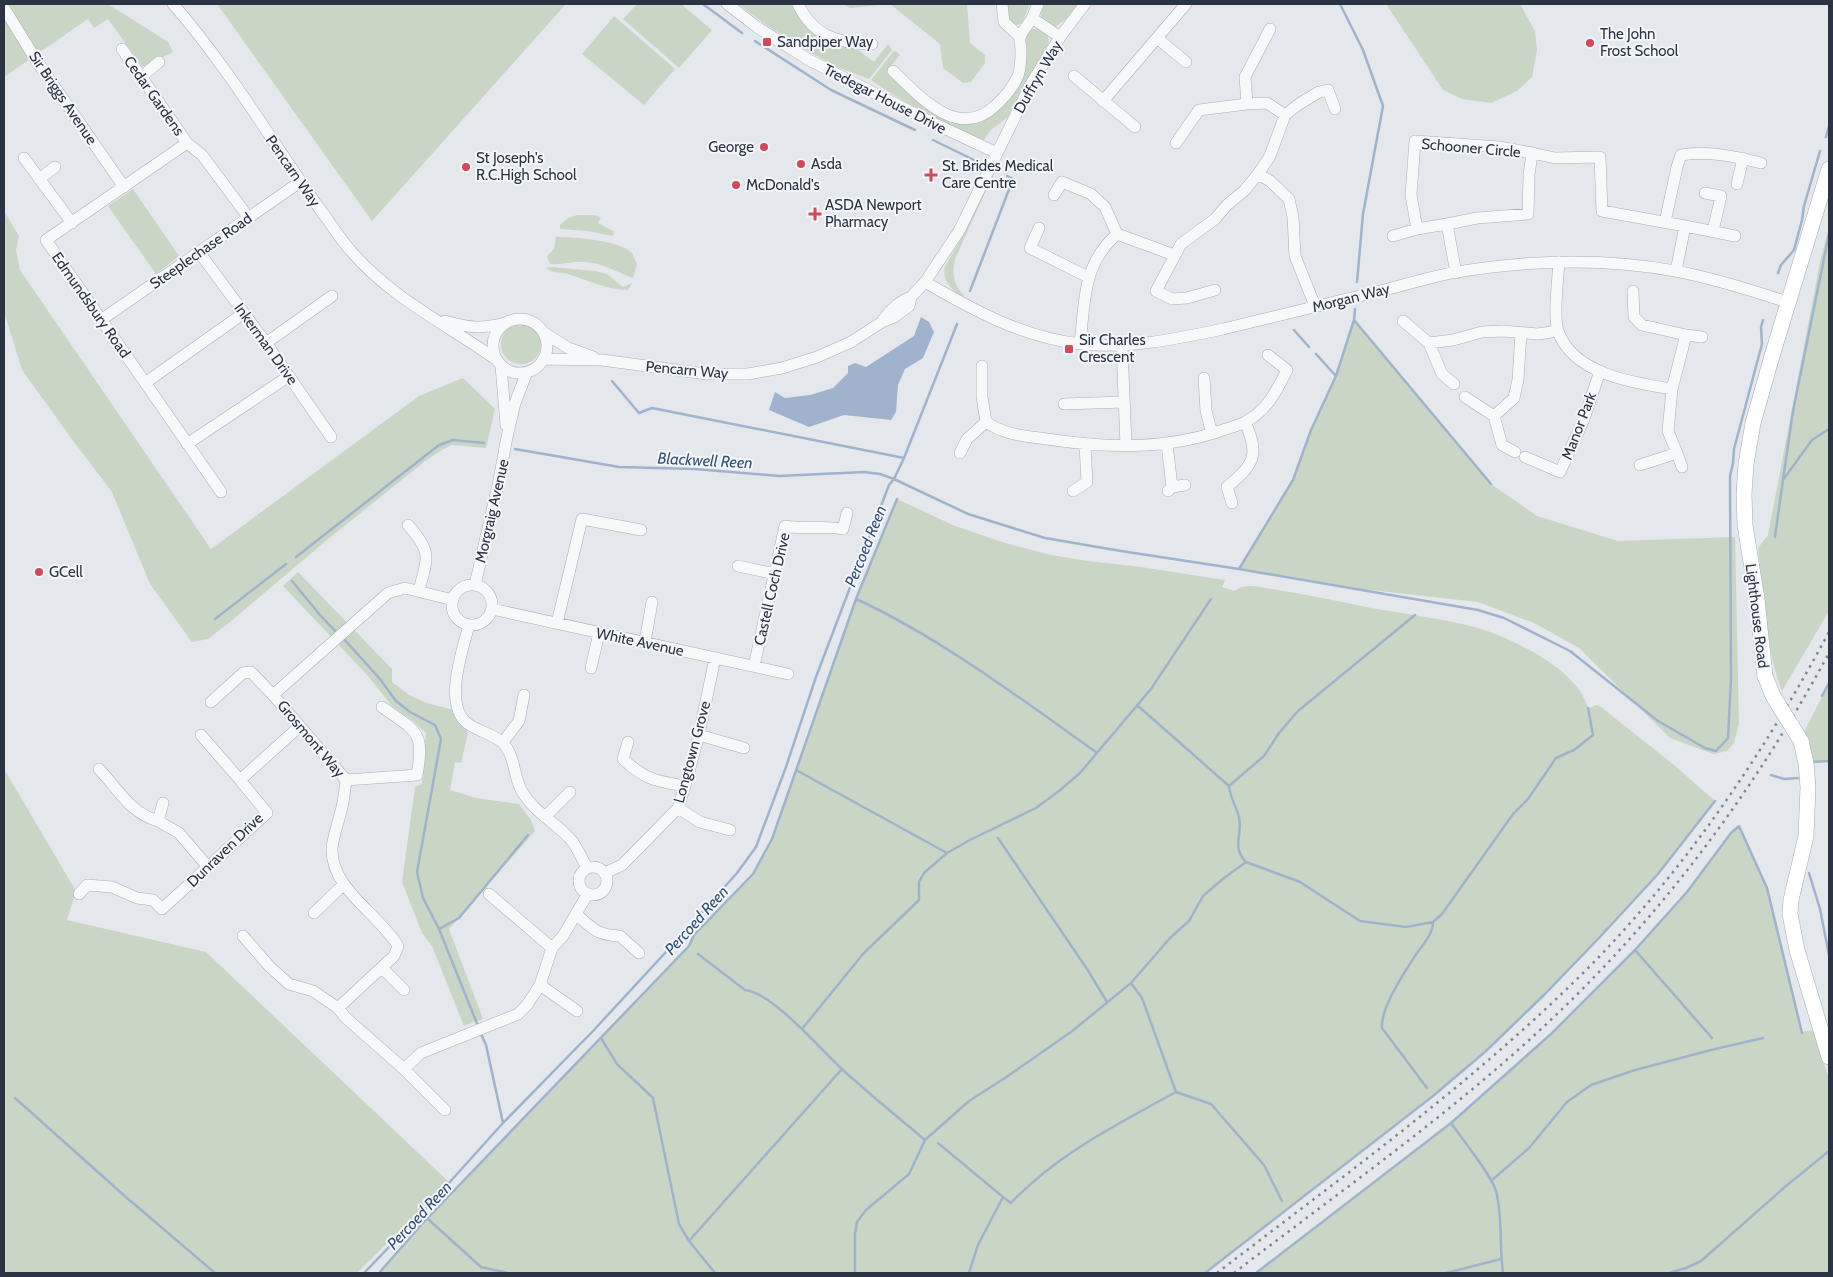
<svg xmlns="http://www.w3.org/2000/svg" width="1833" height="1277" font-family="Cabin,sans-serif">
	<rect width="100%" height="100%" fill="#e4e7ec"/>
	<path fill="#c9d6c5" d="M8 4H108L168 42 173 52 146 66H142L108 19 94 28 88 19 4 77V6Z
		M217 4H566L372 221Z
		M637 4H681L712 30 679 68 623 19Z
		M738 4H792L831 43 858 50 874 62 888 44 892 50 869 79 837 67 808 51 768 26Z
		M843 4H967L970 43 985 55V63L971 82 963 83 943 68 940 44 890 4 850 8Z
		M1005 4H1030L1022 23 1015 26 1010 25Z
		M1044 4H1078L1066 19 1055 27 1049 26 1042 21 1040 12Z
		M1386 4H1520L1535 31 1537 50 1532 77 1517 91 1491 103 1462 99 1443 90Z
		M614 16 675 69 644 105 582 54Z
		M1032 29H1037L1047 34 1049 42 1046 49 1023 86 1008 117 991 130 983 141C944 123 906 105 871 80L893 52 896 51 900 55 886 72 937 114 956 122 1006 100 1027 32Z
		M1014 129 955 259C952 274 953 285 964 295L962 297C951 289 942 281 945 267L963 235Z
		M133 189 179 256 156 274 108 206Z
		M4 211 19 236 16 250 20 270 211 549 419 396 463 378 495 409 486 448 452 445 442 450 424 462 327 540 230 622 208 639 192 642 150 584 112 492 71 438 22 370 5 315Z
		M577 215H595L601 218 598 223 613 231 614 234 612 236 588 231 560 229V225L568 218Z
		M1829 227V611L1782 691C1765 647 1764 594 1758 548L1768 535 1820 262Z
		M556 237C574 237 619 240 632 253 634 256 635 261 637 264L633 278C616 272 603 263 585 262 573 261 562 265 550 264L547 256 554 249Z
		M551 267 595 271 607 274 623 287 632 283 628 290C607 290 587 280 568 274 561 272 550 273 546 268Z
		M1354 320 1491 484 1537 516 1618 541 1735 537 1739 724 1734 743 1727 751 1713 754 1670 738 1579 648 1534 623 1478 602 1352 588 1239 569 1293 480 1311 430 1336 376Z
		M501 344a20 20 0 1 1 40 0a20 20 0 1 1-40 0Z
		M897 499 955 526 1005 543 1051 555 1088 561 1141 567 1225 580 1222 587 1234 591C1245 584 1253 586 1265 588 1299 593 1333 600 1366 607 1403 614 1442 618 1478 628 1514 639 1578 670 1588 708L1597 705 1601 707 1674 765 1715 801 1658 874 1599 938 1545 994 1486 1051 1433 1096 1205 1273H379L421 1225 689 946 694 935 753 874 772 839 856 599Z
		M298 572 392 669V682L409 695 424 702 453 710 468 733 461 763 455 762 450 790 476 798 519 804 531 820 535 831 449 929 483 1019 464 1026 432 946 422 933 402 882 415 787 422 784 426 733 412 720 392 706 368 676 283 586Z
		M1829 683V761L1812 762 1804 732Z
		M4 769 76 891 67 920 206 952 449 1182 357 1273H4Z
		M1739 826 1767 888 1802 1032 1813 1030 1829 1079V1273H1256L1451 1123 1551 1034 1635 950 1687 892 1731 833Z"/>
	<path fill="#9fb4cc" d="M921 317 929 322 934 332 923 358 905 369 898 385 896 412 891 420 844 415 809 427 769 410 775 392 785 398 810 395 833 388 848 373V366L855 363 866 367 914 336Z"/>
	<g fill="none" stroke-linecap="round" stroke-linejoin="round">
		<path stroke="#9fb4cc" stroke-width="2.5" d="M703 4 742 33
			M1340 4 1363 50 1383 106 1363 214 1357 282
			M755 41 831 90 915 130
			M1826 137 1829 126
			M933 140 974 160
			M1778 273 1781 265 1794 250 1802 220 1804 206 1820 151
			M970 291 1013 179 1007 176
			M1354 320 1491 484
			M1294 330 1309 347
			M1316 354 1336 376
			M612 381 639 413 652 408 904 458
			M515 449 619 467 695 469 779 476 864 472 880 474 894 479 968 514 1045 538 1121 551 1239 569 1478 610 1504 618 1570 651 1658 721 1705 748 1716 751 1728 738 1731 679 1730 476 1733 463 1734 449 1762 344 1761 327 1763 320
			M1783 480 1793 411 1829 234
			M1775 537 1783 480 1812 440 1829 429
			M296 557 439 445 453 440 484 443
			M1239 569 1293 480 1311 430 1336 376 1354 320 1355 309
			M292 581 320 615 337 633
			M856 599C939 637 1021 699 1096 752
			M215 619 286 564
			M343 638 380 679 396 701 410 712 435 725 441 739 417 872 423 898 439 929 478 1026
			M1822 696 1829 683
			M1137 705 1229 786
			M1812 762 1829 761
			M796 770 947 853
			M1771 775 1784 779 1798 778
			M998 838 1087 969 1107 1002
			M1246 862C1231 846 1243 835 1239 817 1236 806 1230 797 1229 786L1264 756 1279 733 1298 711 1415 615
			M1809 873 1820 909 1829 955
			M439 929 459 918 528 835
			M1635 950 1712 1038
			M698 954 745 990C772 992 822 1051 843 1070 869 1094 898 1117 925 1140
			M1131 983 1142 998 1176 1092
			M802 1029 863 954 919 900V882L924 873 947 853 970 840 1036 808 1059 791 1080 773 1151 689 1211 599
			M481 1034 486 1045 503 1123
			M601 1038 617 1064 653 1098 679 1224 689 1241 715 1273
			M1427 1088 1382 1028C1380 1009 1404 973 1415 956 1422 945 1433 935 1433 922
			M15 1098 127 1198 215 1273
			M1451 1123C1462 1139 1491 1174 1496 1191 1503 1218 1499 1246 1503 1273
			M938 1143 1003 1197 978 1245 969 1273
			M1491 1181 1529 1148 1567 1102 1591 1085 1635 1070 1715 1049 1763 1038
			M1003 1197 1011 1203C1057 1154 1118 1124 1176 1092L1211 1104 1264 1165 1282 1201
			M428 1219 481 1267 508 1273
			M689 1241 842 1069
			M364 1273 421 1214 503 1123 593 1031 678 939 737 873 756 847 786 767 816 677 889 485 894 479 904 458 957 324
			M379 1273 421 1225 689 946 694 935 753 874 772 839 856 599 897 499
			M855 1273V1234L857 1222 866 1210 909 1174 925 1140 969 1101 1005 1078 1071 1032 1131 983 1170 938 1189 921 1203 896 1224 878 1246 862 1300 882 1360 921 1406 927 1433 922 1442 914 1513 814 1528 799 1556 758 1574 750 1593 735 1588 708
			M1205 1273 1433 1096 1486 1051 1545 994 1599 938 1658 874 1715 801
			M1256 1273 1451 1123 1551 1034 1635 950 1687 892 1731 833 1739 826 1767 888 1802 1033
			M1446 1273 1501 1259
			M1669 1273 1686 1268 1701 1261 1786 1186 1829 1151"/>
		<g stroke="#a9aeb7" stroke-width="12">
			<path id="minor" d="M173 4C228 67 271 140 319 208 330 222 339 238 351 251 391 298 448 325 497 360
				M727 4 757 27 809 60 933 123 997 153
				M798 4C814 37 838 43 872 44
				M1002 4 1004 22 1020 37
				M4 8 36 60 124 187
				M1032 18 1038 4
				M1157 38 1186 62
				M122 49 187 143
				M893 71C919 96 958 141 995 106 1004 98 1013 87 1018 76 1021 67 1021 58 1021 49 1021 46 1019 41 1020 38 1021 32 1029 24 1032 18L1060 37
				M1074 76 1135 127
				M141 77 159 62
				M1103 101 1186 4
				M1247 104 1245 77 1270 29
				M1176 143 1199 110 1247 104 1267 103 1285 115
				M1532 153 1555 158 1600 157 1602 211 1685 226 1676 271
				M24 158 72 223
				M1258 174 1270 181 1289 199 1293 217 1295 256 1315 306
				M39 179 55 167
				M1737 184 1743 158
				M1705 193 1721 196 1713 231
				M1054 195 1062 182 1091 194 1105 207 1117 234
				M1665 222 1677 167 1681 155C1709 151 1734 156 1761 163
				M1447 224 1477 218 1528 214 1529 175 1532 153 1499 147 1415 141 1411 195 1417 229 1447 224 1456 273
				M1685 226 1735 236
				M1039 228 1030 248 1088 277
				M1393 236 1417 229
				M199 252 266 343 331 437
				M1559 262C1558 279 1553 316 1558 331 1573 374 1633 383 1672 389L1686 335 1642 325 1634 317 1633 291
				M925 282C973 310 1024 338 1081 344 1129 349 1176 339 1223 329 1278 316 1333 302 1388 289 1411 283 1434 276 1457 272 1529 260 1604 258 1675 271 1713 278 1751 290 1787 302
				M1215 290 1187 298 1172 299 1156 291 1181 244 1215 219 1227 205 1244 191 1258 174 1270 156 1285 115 1299 104 1319 92 1328 90 1335 109
				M493 346a27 27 0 1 1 54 0a27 27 0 1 1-54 0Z
				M101 320 300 182
				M883 320C891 309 899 301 911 297
				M445 321C469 328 482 329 505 323
				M1403 321 1429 343 1453 340 1482 332 1503 331 1538 334 1558 331
				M543 332 568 348 593 357
				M1686 335 1702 337
				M266 343 332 296
				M1429 343 1442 374 1454 384
				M1080 344C1085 301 1082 265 1117 234L1174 255
				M1122 346 1126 446
				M543 359 602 360 706 374H748L782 368 817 357 851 342 882 322 894 317 909 306 911 297 925 282 959 231 1031 84 1060 37 1085 4
				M501 366 506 425
				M982 366V397L986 422
				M1204 378 1206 411 1212 434
				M145 383 244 313
				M1465 397 1494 416 1514 398 1518 380 1521 333
				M1064 404 1124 402
				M1494 416 1502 445 1515 452
				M986 422C1004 435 1026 436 1047 439 1106 448 1164 450 1220 431 1228 428 1238 426 1245 422 1267 411 1277 390 1287 370L1268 355
				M187 444 289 376
				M1167 444 1172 487
				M960 453 967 439 986 422
				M1677 453 1682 467
				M1525 457 1560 472 1584 419 1600 371
				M1640 465 1677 453 1668 431 1672 389
				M1073 491 1087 482 1085 445
				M1168 491 1172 487 1185 485
				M221 492 46 240 187 143 202 155 249 218
				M1232 503 1227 487C1254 464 1260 456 1245 422
				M408 525C432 552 428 557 419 590
				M738 566 775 574
				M475 585 498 485 507 437 515 403 527 372
				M452 605a20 20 0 1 1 40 0a20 20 0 1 1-40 0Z
				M492 609 788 674
				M557 623 582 519 641 530
				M469 625C463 649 443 704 467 723 477 731 496 735 504 744 516 758 513 778 523 793 535 813 558 824 572 841 578 849 582 859 587 868
				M645 642 652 602
				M754 666 785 526C805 530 823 525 843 529L847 513
				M591 668 599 633
				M273 695 388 593 405 588 453 600
				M211 702 243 673 251 672 273 695 346 780C345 789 344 799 342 807 339 821 333 835 332 849 331 889 379 914 398 946L394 956 338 1008
				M201 735 240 780
				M699 735 744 748
				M503 742 519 721 524 695
				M628 742 623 759C645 780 657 781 685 786
				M99 769C119 790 130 813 158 821
				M346 780 417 775C425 731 416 731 382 707
				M163 803 158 821 179 833 208 867
				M678 808 700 822 730 830
				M545 817 570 792
				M579 881a14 14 0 1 1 28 0a14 14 0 1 1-28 0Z
				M605 873 622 865 678 808 685 786 699 735 715 658
				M79 894 87 885 112 887 137 898 153 900 162 909 267 813 240 780 300 726
				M489 894 552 948
				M314 913 344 884
				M576 914C593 929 597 935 620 936L639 953
				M243 936 270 967 289 984 313 991 338 1008 346 1018 404 1069 445 1110
				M382 968 404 990
				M540 985 577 1011
				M404 1069 421 1053 518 1014 527 1005 540 985 552 948 563 936 587 895"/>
		</g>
		<g stroke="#a3abb8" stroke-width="16">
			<path id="major" d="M1765 676 1757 599 1745 525 1744 494 1746 464 1753 423 1772 356 1829 169
				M1801 741 1806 763 1808 787 1806 836 1791 900 1790 914 1797 950 1829 1057"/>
		</g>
		<use href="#minor" stroke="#f7f8fa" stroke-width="11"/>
		<use href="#major" stroke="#fff" stroke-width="15"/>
		<path stroke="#7d8696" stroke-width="2.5" stroke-dasharray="2.5 5" stroke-linecap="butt" d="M1217 1273C1347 1173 1480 1078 1595 961 1689 864 1765 751 1829 632
			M1234 1273C1343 1189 1458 1109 1557 1014 1667 909 1757 786 1829 653"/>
		<g stroke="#a3abb8" stroke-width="16" stroke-linecap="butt">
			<path id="major-bridge" d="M1765 676 1773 696 1801 741"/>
		</g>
		<use href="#major-bridge" stroke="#fff" stroke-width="15"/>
	</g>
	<g fill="#d1495b" stroke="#f4f6f9" stroke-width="2">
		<rect x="762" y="37" width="10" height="10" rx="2.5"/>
		<circle cx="1590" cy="43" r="5"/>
		<circle cx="764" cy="147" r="5"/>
		<circle cx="801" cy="164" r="5"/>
		<circle cx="466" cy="167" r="5"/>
		<path d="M928.5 167.5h5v5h5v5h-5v5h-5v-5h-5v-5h5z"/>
		<circle cx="736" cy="185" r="5"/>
		<path d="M812.5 206.5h5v5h5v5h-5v5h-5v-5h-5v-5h5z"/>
		<rect x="1064" y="344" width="10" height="10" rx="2.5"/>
		<circle cx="39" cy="572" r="5"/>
	</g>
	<g text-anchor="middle" stroke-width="4" stroke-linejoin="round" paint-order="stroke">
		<g font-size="15" fill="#2b3445" stroke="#f4f6f9" text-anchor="start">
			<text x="1600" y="39">The John<tspan x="1600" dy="17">Frost School</tspan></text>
			<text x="777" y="47">Sandpiper Way</text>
			<text x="754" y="152" text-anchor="end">George</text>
			<text x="476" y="163">St Joseph's<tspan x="476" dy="17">R.C.High School</tspan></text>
			<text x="811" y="169">Asda</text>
			<text x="942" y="171">St. Brides Medical<tspan x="942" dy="17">Care Centre</tspan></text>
			<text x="746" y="190">McDonald's</text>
			<text x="825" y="210">ASDA Newport<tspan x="825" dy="17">Pharmacy</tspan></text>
			<text x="1079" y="345">Sir Charles<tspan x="1079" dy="17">Crescent</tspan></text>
			<text x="49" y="577">GCell</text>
		</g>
		<g font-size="15" fill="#2b3445" stroke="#f4f6f9">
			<text transform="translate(1038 77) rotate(-60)" y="5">Duffryn Way</text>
			<text transform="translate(154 96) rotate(55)" y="5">Cedar Gardens</text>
			<text transform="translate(63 98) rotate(56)" y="5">Sir Briggs Avenue</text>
			<text transform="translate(885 99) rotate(27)" y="5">Tredegar House Drive</text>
			<text transform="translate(1471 148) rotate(5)" y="5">Schooner Circle</text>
			<text transform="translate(293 171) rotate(55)" y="5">Pencarn Way</text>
			<text transform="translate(201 251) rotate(-35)" y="5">Steeplechase Road</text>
			<text transform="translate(1351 298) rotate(-14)" y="5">Morgan Way</text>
			<text transform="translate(91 305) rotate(55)" y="5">Edmundsbury Road</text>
			<text transform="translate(266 344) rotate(54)" y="5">Inkerman Drive</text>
			<text transform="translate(687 370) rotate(5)" y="5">Pencarn Way</text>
			<text transform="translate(1579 426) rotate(-69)" y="5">Manor Park</text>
			<text transform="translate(492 511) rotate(-77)" y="5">Morgraig Avenue</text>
			<text transform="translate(772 589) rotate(-77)" y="5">Castell Coch Drive</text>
			<text transform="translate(1757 616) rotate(83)" y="5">Lighthouse Road</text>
			<text transform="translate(640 642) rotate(12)" y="5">White Avenue</text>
			<text transform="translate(311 739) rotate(50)" y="5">Grosmont Way</text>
			<text transform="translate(692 752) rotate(-75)" y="5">Longtown Grove</text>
			<text transform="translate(225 850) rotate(-44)" y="5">Dunraven Drive</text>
		</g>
		<g font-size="16" font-style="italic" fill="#34527a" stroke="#f4f6f9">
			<text transform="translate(705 460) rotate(3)" y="6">Blackwell Reen</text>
			<text transform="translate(865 546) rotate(-68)" y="6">Percoed Reen</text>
			<text transform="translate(696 920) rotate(-48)" y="6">Percoed Reen</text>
			<text transform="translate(419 1215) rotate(-47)" y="6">Percoed Reen</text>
		</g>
	</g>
	<rect width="1833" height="1277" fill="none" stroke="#2b3445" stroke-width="10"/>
</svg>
